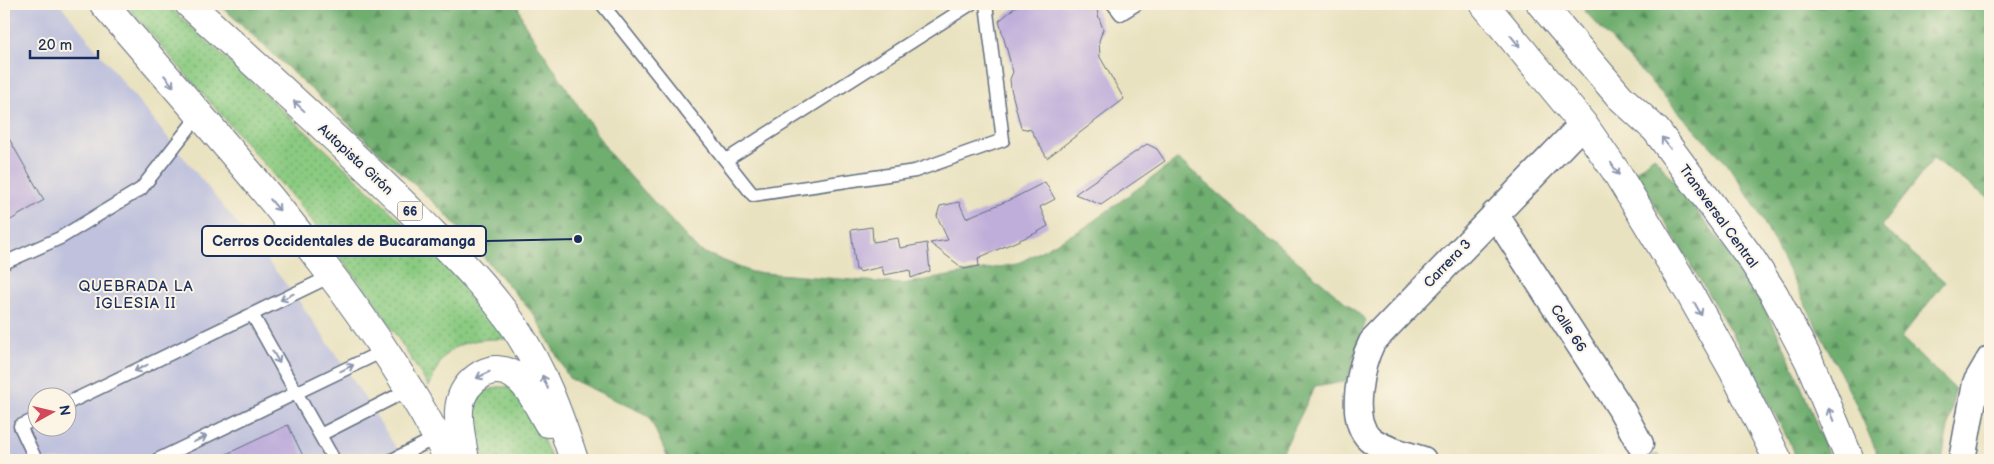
<svg xmlns="http://www.w3.org/2000/svg" width="1994" height="464" font-family="'Balsamiq Sans',sans-serif">
	<defs>
		<pattern id="grass-dots" width="8" height="8" patternUnits="userSpaceOnUse" patternTransform="scale(1.25)"><rect width="8" height="8" fill="#8aca81"/><path d="M2 2h.1M6 6h.1" fill="none" stroke="#70a46d" stroke-width="1.8" stroke-linecap="round"/></pattern>
		<pattern id="forest-firs" width="22" height="20" patternUnits="userSpaceOnUse" patternTransform="scale(1.25)"><rect width="22" height="20" fill="#6fae6f"/><path d="M5 1l3.5 6h-7zM16 11l3.5 6h-7z" fill="#5a8e5e"/></pattern>
	</defs>
	<rect width="100%" height="100%" fill="#fcf5e5"/>
	<filter id="ink" filterUnits="userSpaceOnUse"><feTurbulence type="fractalNoise" baseFrequency=".02" numOctaves="2"/><feDisplacementMap in="SourceGraphic" scale="10" xChannelSelector="R" yChannelSelector="G"/><feConvolveMatrix kernelMatrix="1 2 1 2 8 2 1 2 1" color-interpolation-filters="sRGB"/></filter>
	<filter id="wash" filterUnits="userSpaceOnUse"><feTurbulence type="fractalNoise" baseFrequency=".0096" numOctaves="4" result="noise"/><feDisplacementMap in="SourceGraphic" scale="20" xChannelSelector="R" yChannelSelector="G"/><feGaussianBlur stdDeviation="1.12" result="paint"/><feColorMatrix in="noise" values="0 0 0 0 0 0 0 0 0 0 0 0 0 0 0 0 0 1.4 0 .05"/><feComposite in="paint" operator="in"/></filter>
	<g filter="url(#wash)">
		<rect width="100%" height="100%" fill="#e9e2c0"/>
		<path fill="#c0c2dd" fill-rule="evenodd" d="M4 4H60L294 294 346 369 404 460H4ZM38 396H68V426H38Z"/>
		<path fill="url(#grass-dots)" stroke="#527c70" d="M125 4H166L353 175 420 240 474 294 506 339C483 339 455 339 441 361 436 369 433 378 429 387L377 305 303 209Z
			M498 387H512L536 423 552 460H485C477 443 466 408 483 393 487 390 493 389 498 387Z"/>
		<path fill="url(#forest-firs)" stroke="#456e66" d="M219 4H517L524 23 610 154 698 250 751 272 903 284 1017 264 1084 228 1178 159 1366 320 1347 381 1315 386 1279 460H669L649 416 569 378 535 316 445 213Z
			M1585 4H1990V199L1933 159 1881 226 1945 282 1901 337 1955 389 1942 460H1880L1855 402 1758 211 1728 165 1584 10Z
			M1654 156C1694 209 1739 261 1771 320 1794 365 1812 413 1830 460H1796L1793 449 1736 340 1635 172Z
			M1658 454 1661 460H1629Z"/>
		<g id="blocks">
			<path fill="#bfaeda" d="M1019 4H1096L1098 15 1103 29 1099 41 1100 57 1124 99 1047 158 1031 130 1021 128 1011 89 1010 79 1013 72 999 21Z
				M4 130 44 200 4 224Z
				M1147 144 1157 149 1165 161 1101 205 1075 194Z
				M1045 182 1055 199 1040 207 1048 226 1036 233 978 258 979 266 964 269 930 243 948 240 937 216 940 206 959 202 966 218 1012 199Z
				M872 227 873 242 898 238 900 248 927 243 930 271 911 278 910 270 884 275 882 267 859 272V270H856L851 230Z
				M288 425 305 460H214Z"/>
		</g>
	</g>
	<g filter="url(#ink)">
		<use href="#blocks" fill-opacity="0" stroke="#636e80" stroke-width="1"/>
		<g fill="none" stroke-linecap="round" stroke-linejoin="round">
			<g stroke="#636e80" stroke-width="15">
				<path id="lane" d="M602 4 753 195 915 171 1003 140 986 4
					M1113 4 1121 14 1137 4
					M726 160 971 4
					M4 263 60 238 141 189 199 115
					M252 314 334 460
					M68 403 331 276
					M320 435 410 389
					M36 460 20 426 38 418
					M157 460 385 350
					M392 460 437 437"/>
			</g>
			<g stroke="#636e80" stroke-width="29">
				<path id="street" d="M1495 214 1621 409 1640 444
					M1423 460C1406 454 1382 450 1369 438 1348 418 1361 364 1372 342L1583 124
					M1962 460 1976 383 1990 359"/>
			</g>
			<g stroke="#636e80" stroke-width="30">
				<path id="secondary" d="M1484 4 1583 124 1615 170 1689 292 1734 372 1778 460
					M1541 4 1620 97 1656 130 1750 257 1774 294 1809 361 1850 460"/>
			</g>
			<g stroke="#636e80" stroke-width="30">
				<path id="highway" d="M104 4C227 149 362 289 449 460
					M189 4C265 74 343 143 416 216 451 252 488 287 516 329 543 370 559 414 574 460
					M465 460C460 428 448 394 482 374 493 368 505 369 515 376 530 386 539 408 548 423"/>
			</g>
			<use href="#lane" stroke="#fff" stroke-width="12"/>
			<use href="#street" stroke="#fff" stroke-width="26"/>
			<use href="#secondary" stroke="#fff" stroke-width="28"/>
			<use href="#highway" stroke="#fff" stroke-width="28"/>
		</g>
		<defs><path id="oneway-shaft" d="M-6 0H5M1.5-3L5.5 0L1.5 3" fill="none" stroke-width="1.6" stroke-linecap="round" stroke-linejoin="round" transform="scale(1.25)"/></defs>
		<g stroke="#8d97ae">
			<use href="#oneway-shaft" transform="translate(1515 41) rotate(51)"/>
			<use href="#oneway-shaft" transform="translate(169 81) rotate(50)"/>
			<use href="#oneway-shaft" transform="translate(299 106) rotate(-137)"/>
			<use href="#oneway-shaft" transform="translate(1666 143) rotate(-127)"/>
			<use href="#oneway-shaft" transform="translate(1615 169) rotate(57)"/>
			<use href="#oneway-shaft" transform="translate(275 205) rotate(50)"/>
			<use href="#oneway-shaft" transform="translate(287 297) rotate(154)"/>
			<use href="#oneway-shaft" transform="translate(1698 309) rotate(61)"/>
			<use href="#oneway-shaft" transform="translate(276 357) rotate(60)"/>
			<use href="#oneway-shaft" transform="translate(141 368) rotate(154)"/>
			<use href="#oneway-shaft" transform="translate(347 368) rotate(-26)"/>
			<use href="#oneway-shaft" transform="translate(483 375) rotate(154)"/>
			<use href="#oneway-shaft" transform="translate(545 382) rotate(-113)"/>
			<use href="#oneway-shaft" transform="translate(1831 415) rotate(-112)"/>
			<use href="#oneway-shaft" transform="translate(200 439) rotate(-26)"/>
		</g>
	</g>
	<g text-anchor="middle" stroke-width="4" stroke-linejoin="round" paint-order="stroke">
		<rect fill="#fcf5e5" stroke="#5e6a86" stroke-width="1" x="397.5" y="201.5" width="25" height="19" rx="4"/>
		<g font-size="12" font-weight="bold" fill="#1b2f5e">
			<text x="410" y="215">66</text>
		</g>
		<g font-size="14" fill="#1b2f5e" stroke="#fcf5e5">
			<text transform="translate(356 159) rotate(43)" y="5">Autopista Girón</text>
			<text transform="translate(1719 216) rotate(54)" y="5">Transversal Central</text>
			<text transform="translate(1447 263) rotate(-46)" y="5">Carrera 3</text>
			<text transform="translate(1569 328) rotate(57)" y="5">Calle 66</text>
		</g>
		<g font-size="15" letter-spacing="1" fill="#1b2f5e" stroke="#fcf5e5">
			<text x="136" y="291">QUEBRADA LA<tspan x="136" dy="17">IGLESIA II</tspan></text>
		</g>
	</g>
	<path fill="none" stroke="#1b2f5e" stroke-width="2" d="M578 239L486 241"/>
	<circle fill="#1b2f5e" stroke="#fcf5e5" stroke-width="2" cx="578" cy="239" r="5"/>
	<rect fill="#fcf5e5" stroke="#1b2f5e" stroke-width="2" x="202" y="226" width="284" height="30" rx="5"/>
	<g font-size="15" text-anchor="middle" font-weight="bold" fill="#1b2f5e">
		<text x="344" y="246">Cerros Occidentales de Bucaramanga</text>
	</g>
	<rect width="1994" height="464" fill="none" stroke="#fcf5e5" stroke-width="20"/>
	<g transform="translate(52 412) rotate(82)"><circle r="24" fill="#fcf5e5" stroke="#a2a6af"/>
	<path d="M0-4L9 19L0 12L-9 19Z" fill="#d1495b"/>
	<text y="-8" font-size="14" font-weight="bold" text-anchor="middle" fill="#1b2f5e">N</text>
	</g>
	<path d="M30 50v8h68v-8" fill="none" stroke="#1b2f5e" stroke-width="2.5"/>
	<text x="38" y="50" font-size="15" fill="#1b2f5e" stroke="#fcf5e5" stroke-width="4" paint-order="stroke">20 m</text>
</svg>
